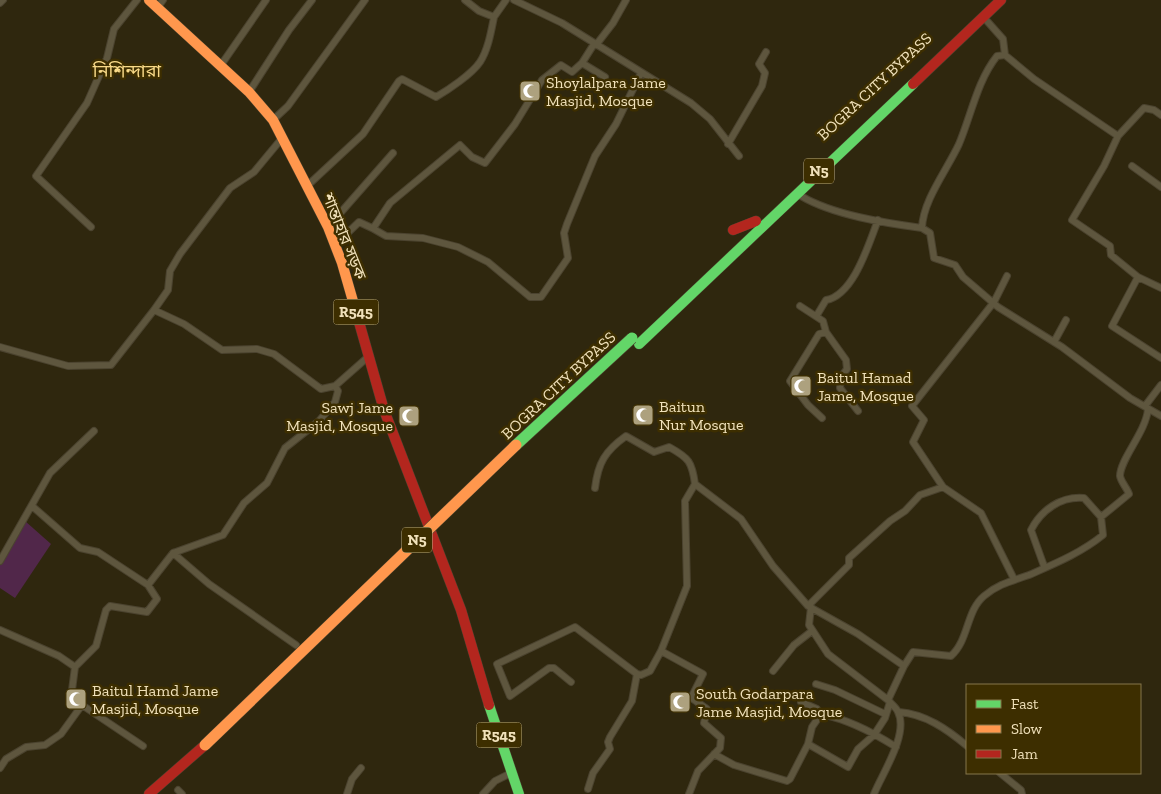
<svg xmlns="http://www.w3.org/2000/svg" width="1161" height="794" font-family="'Zilla Slab','Noto Sans Bengali',serif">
	<rect width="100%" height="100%" fill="#2f270e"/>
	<path fill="#51274a" d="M25 521 51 544 15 598 0 588V563Z"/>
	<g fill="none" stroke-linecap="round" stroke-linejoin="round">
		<g stroke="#4b432f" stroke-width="8">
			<path id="street" d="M465 0 479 11 494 17 506 0
				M514 0 562 23 691 103 710 119 739 156
				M0 3 3 0
				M158 7 163 0
				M987 21 1003 39 1005 55 1034 79 1118 136
				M596 45 613 23 626 0
				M582 63 605 77
				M221 65 266 0
				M249 92 289 30 312 0
				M1161 115 1154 110 1144 108 1118 136 1104 166 1072 220 1110 246 1111 255 1138 277 1161 288
				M273 120 288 106 365 0
				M728 144 762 86 765 73 759 64 766 52
				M1132 166 1161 187
				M307 186 363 134 399 81 402 79 436 97C448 90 472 74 480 62 488 50 491 32 494 17
				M801 196C833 215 885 223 922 228L930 233 934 258 955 265 963 277 998 307 1062 347 1130 398 1161 416
				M91 227 36 176 87 103 107 58 114 29 137 0
				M328 227 393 153
				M372 228 386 236 423 238 458 247 488 262 530 297H541L568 258 564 233 567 224 595 156 616 124 641 73
				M922 228C923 200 947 170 959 144 971 116 977 81 997 56L1005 55
				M335 245 359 222 372 228 374 227 390 203 460 145 472 157 485 163 515 124 542 80 561 65 572 72 582 63 594 44
				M1007 276 994 302 912 406 924 420 913 442 943 487 981 513 1014 579
				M1138 277 1112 326 1161 358
				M800 306 823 321 826 332 846 360 847 369 841 377 840 388 858 411
				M154 310 168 290 170 271 180 254 230 188 254 172 283 137
				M817 315 826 300C854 295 869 243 878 220
				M1054 342 1066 320
				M0 347 68 366 111 365 154 310 184 324 222 350 257 349 274 354 321 389 335 386 369 356
				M1145 406 1161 385
				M822 418 808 405 790 381 819 334 826 332
				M595 488C598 463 605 451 626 436L654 452 669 447C689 458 692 462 695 484L741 519 773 566 808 606 858 634 904 666 913 652 951 656C969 640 966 611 984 596 998 584 1012 581 1029 575 1054 564 1081 553 1103 535L1101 517 1084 498C1061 496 1041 510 1031 530L1044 566
				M32 506 80 548 98 552 148 585
				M1101 517 1129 494C1127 488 1121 482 1120 476 1120 459 1146 432 1148 409
				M173 553 209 584 296 645
				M0 561 50 473 94 431
				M808 606 849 565V558L890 521 905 511 920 495 943 487
				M811 607 809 625 828 654 888 700
				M0 630 59 656 75 667
				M661 651 703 674 693 694V699L707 709 704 723 721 738 720 748 698 771 689 794
				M773 671 794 645 812 631
				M571 682 554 668H549L510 696 497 664 575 627 637 674 641 675 650 671 661 651 687 586 685 501 695 484
				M816 684 835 690 885 714
				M801 702 817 709 820 714
				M890 702 885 718 874 735 858 749 848 767 808 744 812 727 821 714C846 719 874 733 896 747
				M899 712C925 714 947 729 967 746
				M143 746 82 705 72 690 75 667 96 646 106 610 110 606 147 612 157 599 148 585 173 553 223 535 244 503 267 483 285 448 319 421 335 402 338 391 335 386
				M714 754 734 765 787 781 790 779 808 744
				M0 768 6 759 26 747 45 745 61 734 82 705
				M1000 773 1021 790 1022 794
				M588 789 593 773 610 749 608 742 610 737 632 701 637 674
				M178 790 182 794
				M347 794 352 779 361 768
				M483 794 495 781 511 773
				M874 794C882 774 909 734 898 712 896 707 891 704 888 700L904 666"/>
		</g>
		<g stroke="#4b432f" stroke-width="11">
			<path id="fast" d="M639 344 913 84
				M489 705 519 794"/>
		</g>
		<g stroke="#4b432f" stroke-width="11">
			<path id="slow" d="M149 0 249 92 273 120 328 227 342 263 359 322"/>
		</g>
		<g stroke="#4b432f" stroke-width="11">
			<path id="jam" d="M913 84 1001 0
				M733 230 756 221
				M359 322 384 410 461 610 489 705
				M149 794 205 745"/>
		</g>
		<use href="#street" stroke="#5e563e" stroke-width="6"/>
		<use href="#fast" stroke="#63d668" stroke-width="10"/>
		<use href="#slow" stroke="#ff974d" stroke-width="10"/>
		<use href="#jam" stroke="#b3261e" stroke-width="10"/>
		<g stroke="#4b432f" stroke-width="12" stroke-linecap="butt">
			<path id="fast-bridge" d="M516 445 632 338"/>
		</g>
		<g stroke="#4b432f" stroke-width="12" stroke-linecap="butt">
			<path id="slow-bridge" d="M205 745 516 445"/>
		</g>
		<use href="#fast-bridge" stroke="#63d668" stroke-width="11"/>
		<use href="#slow-bridge" stroke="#ff974d" stroke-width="11"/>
	</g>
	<defs>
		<g id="mosque-square" transform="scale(1.125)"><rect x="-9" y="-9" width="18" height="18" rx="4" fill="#ada17e" stroke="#3d2e00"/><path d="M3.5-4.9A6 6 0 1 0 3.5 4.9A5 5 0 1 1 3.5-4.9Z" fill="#fff"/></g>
	</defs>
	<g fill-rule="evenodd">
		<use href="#mosque-square" x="530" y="91"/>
		<use href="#mosque-square" x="801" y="386"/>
		<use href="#mosque-square" x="643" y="415"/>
		<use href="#mosque-square" x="409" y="416"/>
		<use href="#mosque-square" x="76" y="699"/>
		<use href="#mosque-square" x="680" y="702"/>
	</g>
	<g text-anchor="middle" stroke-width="5" stroke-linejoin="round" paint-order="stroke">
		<g fill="#3d2e00" stroke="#bbac83" stroke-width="1">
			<rect x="804" y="158.5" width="30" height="25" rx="4"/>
			<rect x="333.5" y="299.5" width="45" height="25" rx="4"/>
			<rect x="402" y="527.5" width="30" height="25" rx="4"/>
			<rect x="476.5" y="722.5" width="45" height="25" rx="4"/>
		</g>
		<g font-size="15" font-weight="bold" fill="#f1e2bb">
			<text x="819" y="176">N5</text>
			<text x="356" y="317">R545</text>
			<text x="417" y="545">N5</text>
			<text x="499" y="740">R545</text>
		</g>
		<g font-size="16" fill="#f1e2bb" stroke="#3d2e00" text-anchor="start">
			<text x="546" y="88">Shoylalpara Jame<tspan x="546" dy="18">Masjid, Mosque</tspan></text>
			<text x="817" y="383">Baitul Hamad<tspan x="817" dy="18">Jame, Mosque</tspan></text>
			<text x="659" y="412">Baitun<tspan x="659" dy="18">Nur Mosque</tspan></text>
			<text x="393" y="413" text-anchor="end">Sawj Jame<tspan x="393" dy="18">Masjid, Mosque</tspan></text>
			<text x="92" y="696">Baitul Hamd Jame<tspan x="92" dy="18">Masjid, Mosque</tspan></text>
			<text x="696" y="699">South Godarpara<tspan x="696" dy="18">Jame Masjid, Mosque</tspan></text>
		</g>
		<g font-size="16" fill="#f1e2bb" stroke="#3d2e00">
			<text transform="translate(874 86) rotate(-43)" y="6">BOGRA CITY BYPASS</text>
			<text transform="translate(345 236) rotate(68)" y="6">শান্তাহার সড়ক</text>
			<text transform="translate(558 385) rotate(-43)" y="6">BOGRA CITY BYPASS</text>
		</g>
		<g font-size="18" fill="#f9da88" stroke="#3d2e00">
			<text x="127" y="77">নিশিন্দারা</text>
		</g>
	</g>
	<rect x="966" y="684" width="175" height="90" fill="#3d2e00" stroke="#85764b"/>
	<rect x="976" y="700" width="25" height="8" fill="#63d668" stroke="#85764b"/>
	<text x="1011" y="709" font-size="15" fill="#f1e2bb">Fast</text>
	<rect x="976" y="725" width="25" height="8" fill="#ff974d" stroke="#85764b"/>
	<text x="1011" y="734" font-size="15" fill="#f1e2bb">Slow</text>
	<rect x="976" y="750" width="25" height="8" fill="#b3261e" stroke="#85764b"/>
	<text x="1011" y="759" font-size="15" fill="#f1e2bb">Jam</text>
</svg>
